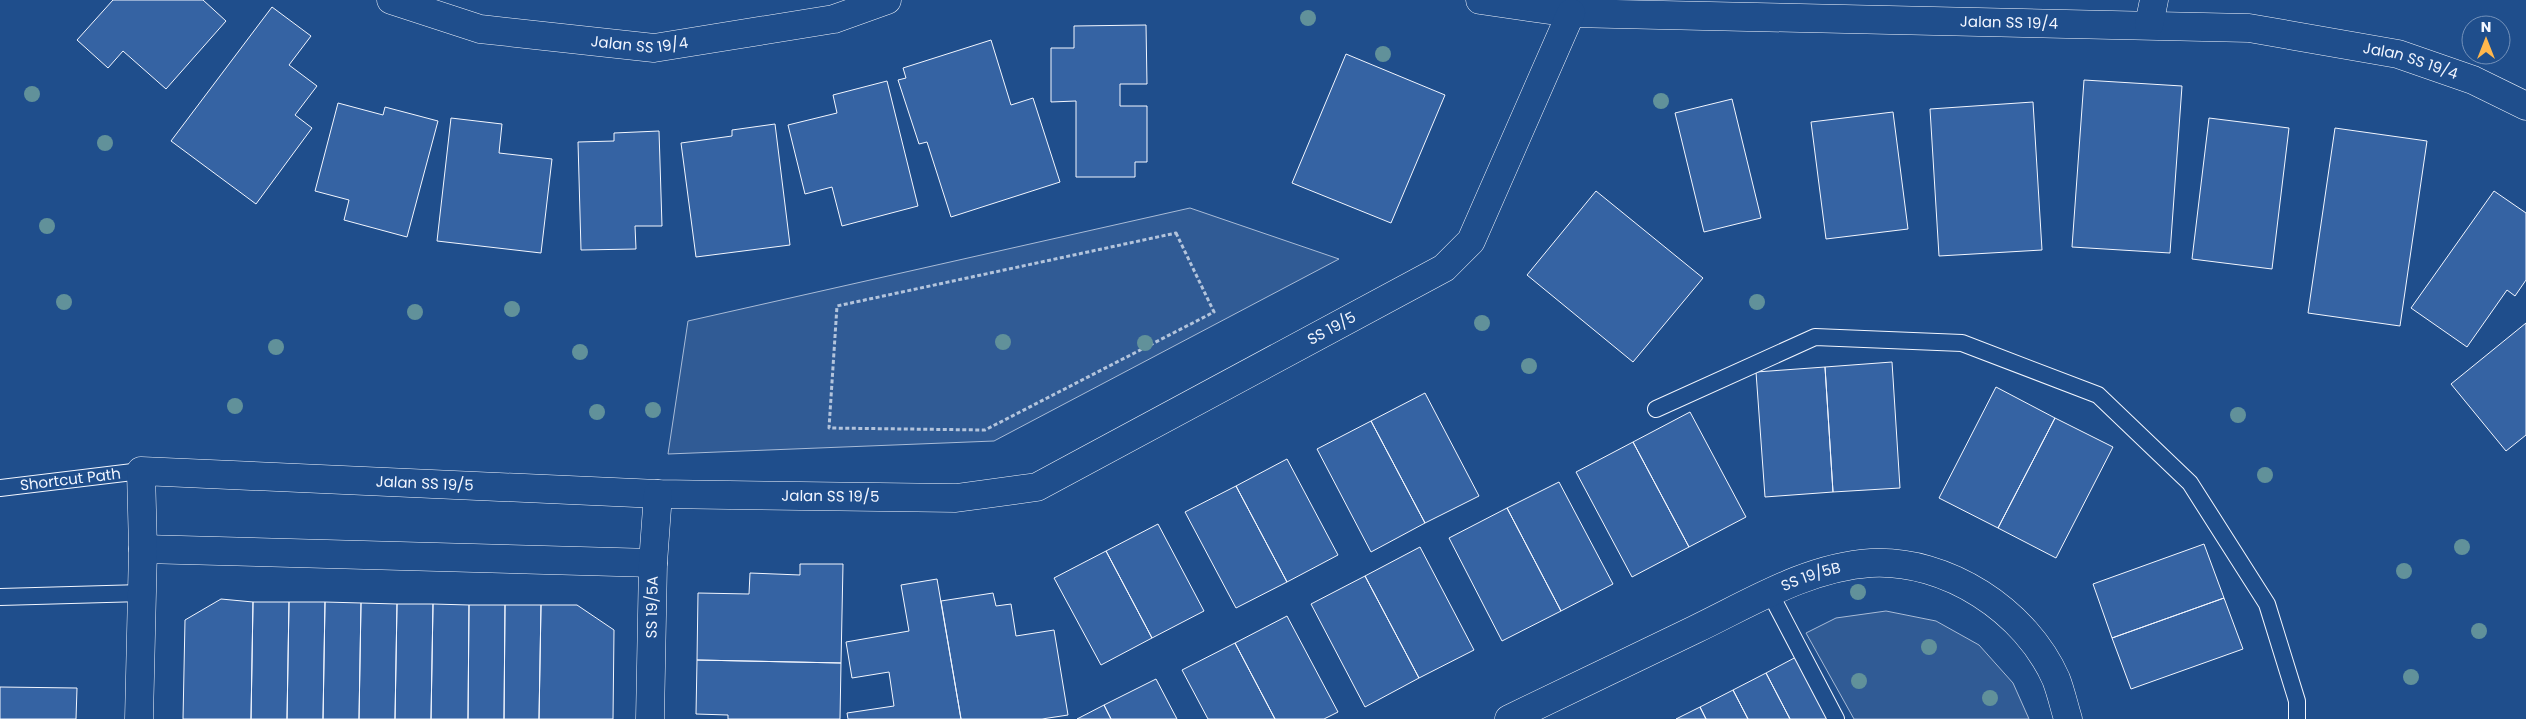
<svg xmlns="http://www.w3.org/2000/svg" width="2526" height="719" font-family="Poppins,sans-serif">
	<rect width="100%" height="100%" fill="#1f4e8c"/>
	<path fill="#305b95" stroke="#a8bbd7" d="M1190 208 1339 259 994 441 668 454 688 321Z
		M1886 611 1936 621 1979 645 2013 683 2029 719H1854L1806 633 1836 618Z"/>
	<path fill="#3563a3" stroke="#f2f6ff" d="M113 0H203L226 21 166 89 123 51 108 68 77 40Z
		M272 7 311 36 289 65 317 86 295 115 312 128 256 204 171 141Z
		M1146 25 1147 84H1120V106H1147V162H1135V177H1076V101L1051 102V48H1074V26Z
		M991 40 1011 105 1033 98 1060 182 951 217 927 142 919 144 898 80 906 78 903 68Z
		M1346 54 1445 95 1391 223 1292 183Z
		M2084 80 2182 86 2170 253 2072 247Z
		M887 81 918 206 842 226 832 187 805 194 788 125 837 113 833 95Z
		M1732 99 1761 218 1704 232 1675 113Z
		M2033 102 2042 250 1939 256 1930 109Z
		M338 103 383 115 385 107 438 121 407 237 344 220 349 200 315 191Z
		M1893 112 1908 229 1826 239 1811 122Z
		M451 118 502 124 499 153 552 159 541 253 437 241Z
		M2209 118 2289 128 2272 269 2192 259Z
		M775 124 790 245 696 257 681 143 732 136V130Z
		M2335 128 2427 141 2400 326 2308 313Z
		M659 131 662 226H635L636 249 581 250 578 142 614 141V133Z
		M1596 191 1703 278 1633 362 1527 275Z
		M2494 191 2526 213V280L2515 296 2507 290 2467 347 2411 308Z
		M2526 323V435L2506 451 2451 384Z
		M1892 362 1900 488 1833 492 1825 367Z
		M1825 367 1833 492 1765 497 1756 372Z
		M1996 387 2055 418 1998 528 1939 498Z
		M1425 393 1479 496 1425 523 1371 421Z
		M1690 412 1746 517 1689 547 1633 442Z
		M2055 418 2113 447 2056 558 1998 528Z
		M1371 421 1425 523 1371 552 1317 449Z
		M1633 442 1689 547 1632 577 1576 472Z
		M1287 459 1338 555 1287 582 1236 486Z
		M1559 482 1613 584 1561 611 1507 508Z
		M1236 486 1287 582 1236 608 1185 512Z
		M1507 508 1561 611 1502 641 1449 538Z
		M1158 524 1204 611 1152 638 1106 551Z
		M2204 544 2224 598 2112 638 2093 584Z
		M1420 547 1474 650 1419 678 1365 576Z
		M1106 551 1152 638 1101 665 1054 578Z
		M800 564H843L841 663 697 660 698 593 749 594 750 573 800 575Z
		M1365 576 1419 678 1365 707 1311 604Z
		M937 579 961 719H848L847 713 894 706 889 672 852 678 846 642 909 631 901 585Z
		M993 593 996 606 1011 604 1016 636 1054 630 1068 715 1042 719H961L941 601Z
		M2224 598 2243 649 2131 689 2112 638Z
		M221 599 253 602 251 719H183L185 620Z
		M253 602H289L287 719H251Z
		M289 602H325L323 719H287Z
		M325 602 361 603 359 719H323Z
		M361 603 397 604 395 719H359Z
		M397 604H433L431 719H395Z
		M433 604 469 605 468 719H431Z
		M469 605H505L504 719H468Z
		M505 605H541L539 719H504Z
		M541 605H577L614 630 613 719H539Z
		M1287 616 1338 712 1324 719H1275L1235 643Z
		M1235 643 1275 719H1208L1182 670Z
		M1798 656 1832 719H1790L1766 673Z
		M697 660 841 663 840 719H728V715L696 714Z
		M1766 673 1790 719H1748L1733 690Z
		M1156 679 1177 719H1111L1104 705Z
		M0 687 77 688 76 719H0Z
		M1733 690 1748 719H1706L1700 707Z
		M1104 705 1111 719H1077Z
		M1700 707 1706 719H1676Z"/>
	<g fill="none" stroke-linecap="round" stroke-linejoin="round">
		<g stroke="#f2f6ff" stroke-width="18">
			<g id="service">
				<path d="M1656 409 1815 337 1962 343 2098 395 2190 483 2267 604 2297 701V719"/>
				<path id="s1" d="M0 488 141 471"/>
				<path d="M1770 593 1836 719"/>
				<path d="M0 597 142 593"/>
			</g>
		</g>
		<g stroke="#f2f6ff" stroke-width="29">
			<g id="minor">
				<path id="s2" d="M391 0 480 29 654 48 834 19 887 0"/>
				<path id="s3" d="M1480 0 1571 13 2249 28 2398 54 2473 80 2526 106"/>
				<path d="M2149 25 2154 0"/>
				<path d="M143 549 653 563"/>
				<path id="s4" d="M139 719 143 549 141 471 658 494 956 498 1037 487 1444 268 1471 241 1571 13"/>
				<path id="s5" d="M650 719 653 563 658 494"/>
				<path id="s6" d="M1509 719C1571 689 1634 659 1696 629 1752 602 1808 567 1871 563 1947 559 2026 611 2056 679 2061 692 2064 706 2068 719"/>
			</g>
		</g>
		<path stroke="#b3c4dc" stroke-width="3" stroke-dasharray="4 2.5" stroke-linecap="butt" d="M1176 233 1214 312 985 430 829 428 837 306Z"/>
		<use href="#service" stroke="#1f4e8c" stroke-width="16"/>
		<use href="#minor" stroke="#1f4e8c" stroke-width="28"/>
	</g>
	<g fill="#61919a">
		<circle cx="1308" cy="18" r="8"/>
		<circle cx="1383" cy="54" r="8"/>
		<circle cx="32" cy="94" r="8"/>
		<circle cx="1661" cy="101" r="8"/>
		<circle cx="105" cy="143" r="8"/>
		<circle cx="47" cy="226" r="8"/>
		<circle cx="64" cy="302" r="8"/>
		<circle cx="1757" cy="302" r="8"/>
		<circle cx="512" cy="309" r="8"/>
		<circle cx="415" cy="312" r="8"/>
		<circle cx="1482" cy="323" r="8"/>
		<circle cx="1003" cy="342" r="8"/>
		<circle cx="1145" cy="343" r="8"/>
		<circle cx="276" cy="347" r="8"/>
		<circle cx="580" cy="352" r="8"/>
		<circle cx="1529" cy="366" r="8"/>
		<circle cx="235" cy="406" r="8"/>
		<circle cx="653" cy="410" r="8"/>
		<circle cx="597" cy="412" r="8"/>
		<circle cx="2238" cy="415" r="8"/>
		<circle cx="2265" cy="475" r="8"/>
		<circle cx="2462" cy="547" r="8"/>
		<circle cx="2404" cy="571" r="8"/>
		<circle cx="1858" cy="592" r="8"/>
		<circle cx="2479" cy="631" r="8"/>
		<circle cx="1929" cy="647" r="8"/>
		<circle cx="2411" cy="677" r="8"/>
		<circle cx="1859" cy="681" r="8"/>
		<circle cx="1990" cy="698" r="8"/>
	</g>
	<g text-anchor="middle" stroke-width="4" stroke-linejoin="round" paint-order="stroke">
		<g font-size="15" fill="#f2f6ff" stroke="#1f4e8c">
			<text dy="5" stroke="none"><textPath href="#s3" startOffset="530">Jalan SS 19/4</textPath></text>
			<text dy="5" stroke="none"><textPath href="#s2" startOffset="254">Jalan SS 19/4</textPath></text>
			<text dy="5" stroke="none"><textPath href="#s3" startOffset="935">Jalan SS 19/4</textPath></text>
			<text dy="5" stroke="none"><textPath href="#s4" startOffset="1480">SS 19/5</textPath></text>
			<text dy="5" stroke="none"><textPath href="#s1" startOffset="71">Shortcut Path</textPath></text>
			<text dy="5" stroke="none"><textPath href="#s4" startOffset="532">Jalan SS 19/5</textPath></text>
			<text dy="5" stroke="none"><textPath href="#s4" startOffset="938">Jalan SS 19/5</textPath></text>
			<text dy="5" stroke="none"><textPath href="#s6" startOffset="334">SS 19/5B</textPath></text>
			<text dy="5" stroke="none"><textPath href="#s5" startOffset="112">SS 19/5A</textPath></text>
		</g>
	</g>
	<g transform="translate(2486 40)"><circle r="24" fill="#1f4e8c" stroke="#7391ba"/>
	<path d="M0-4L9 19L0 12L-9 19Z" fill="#ffb74d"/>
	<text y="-8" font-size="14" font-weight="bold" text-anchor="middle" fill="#f2f6ff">N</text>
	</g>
</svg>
